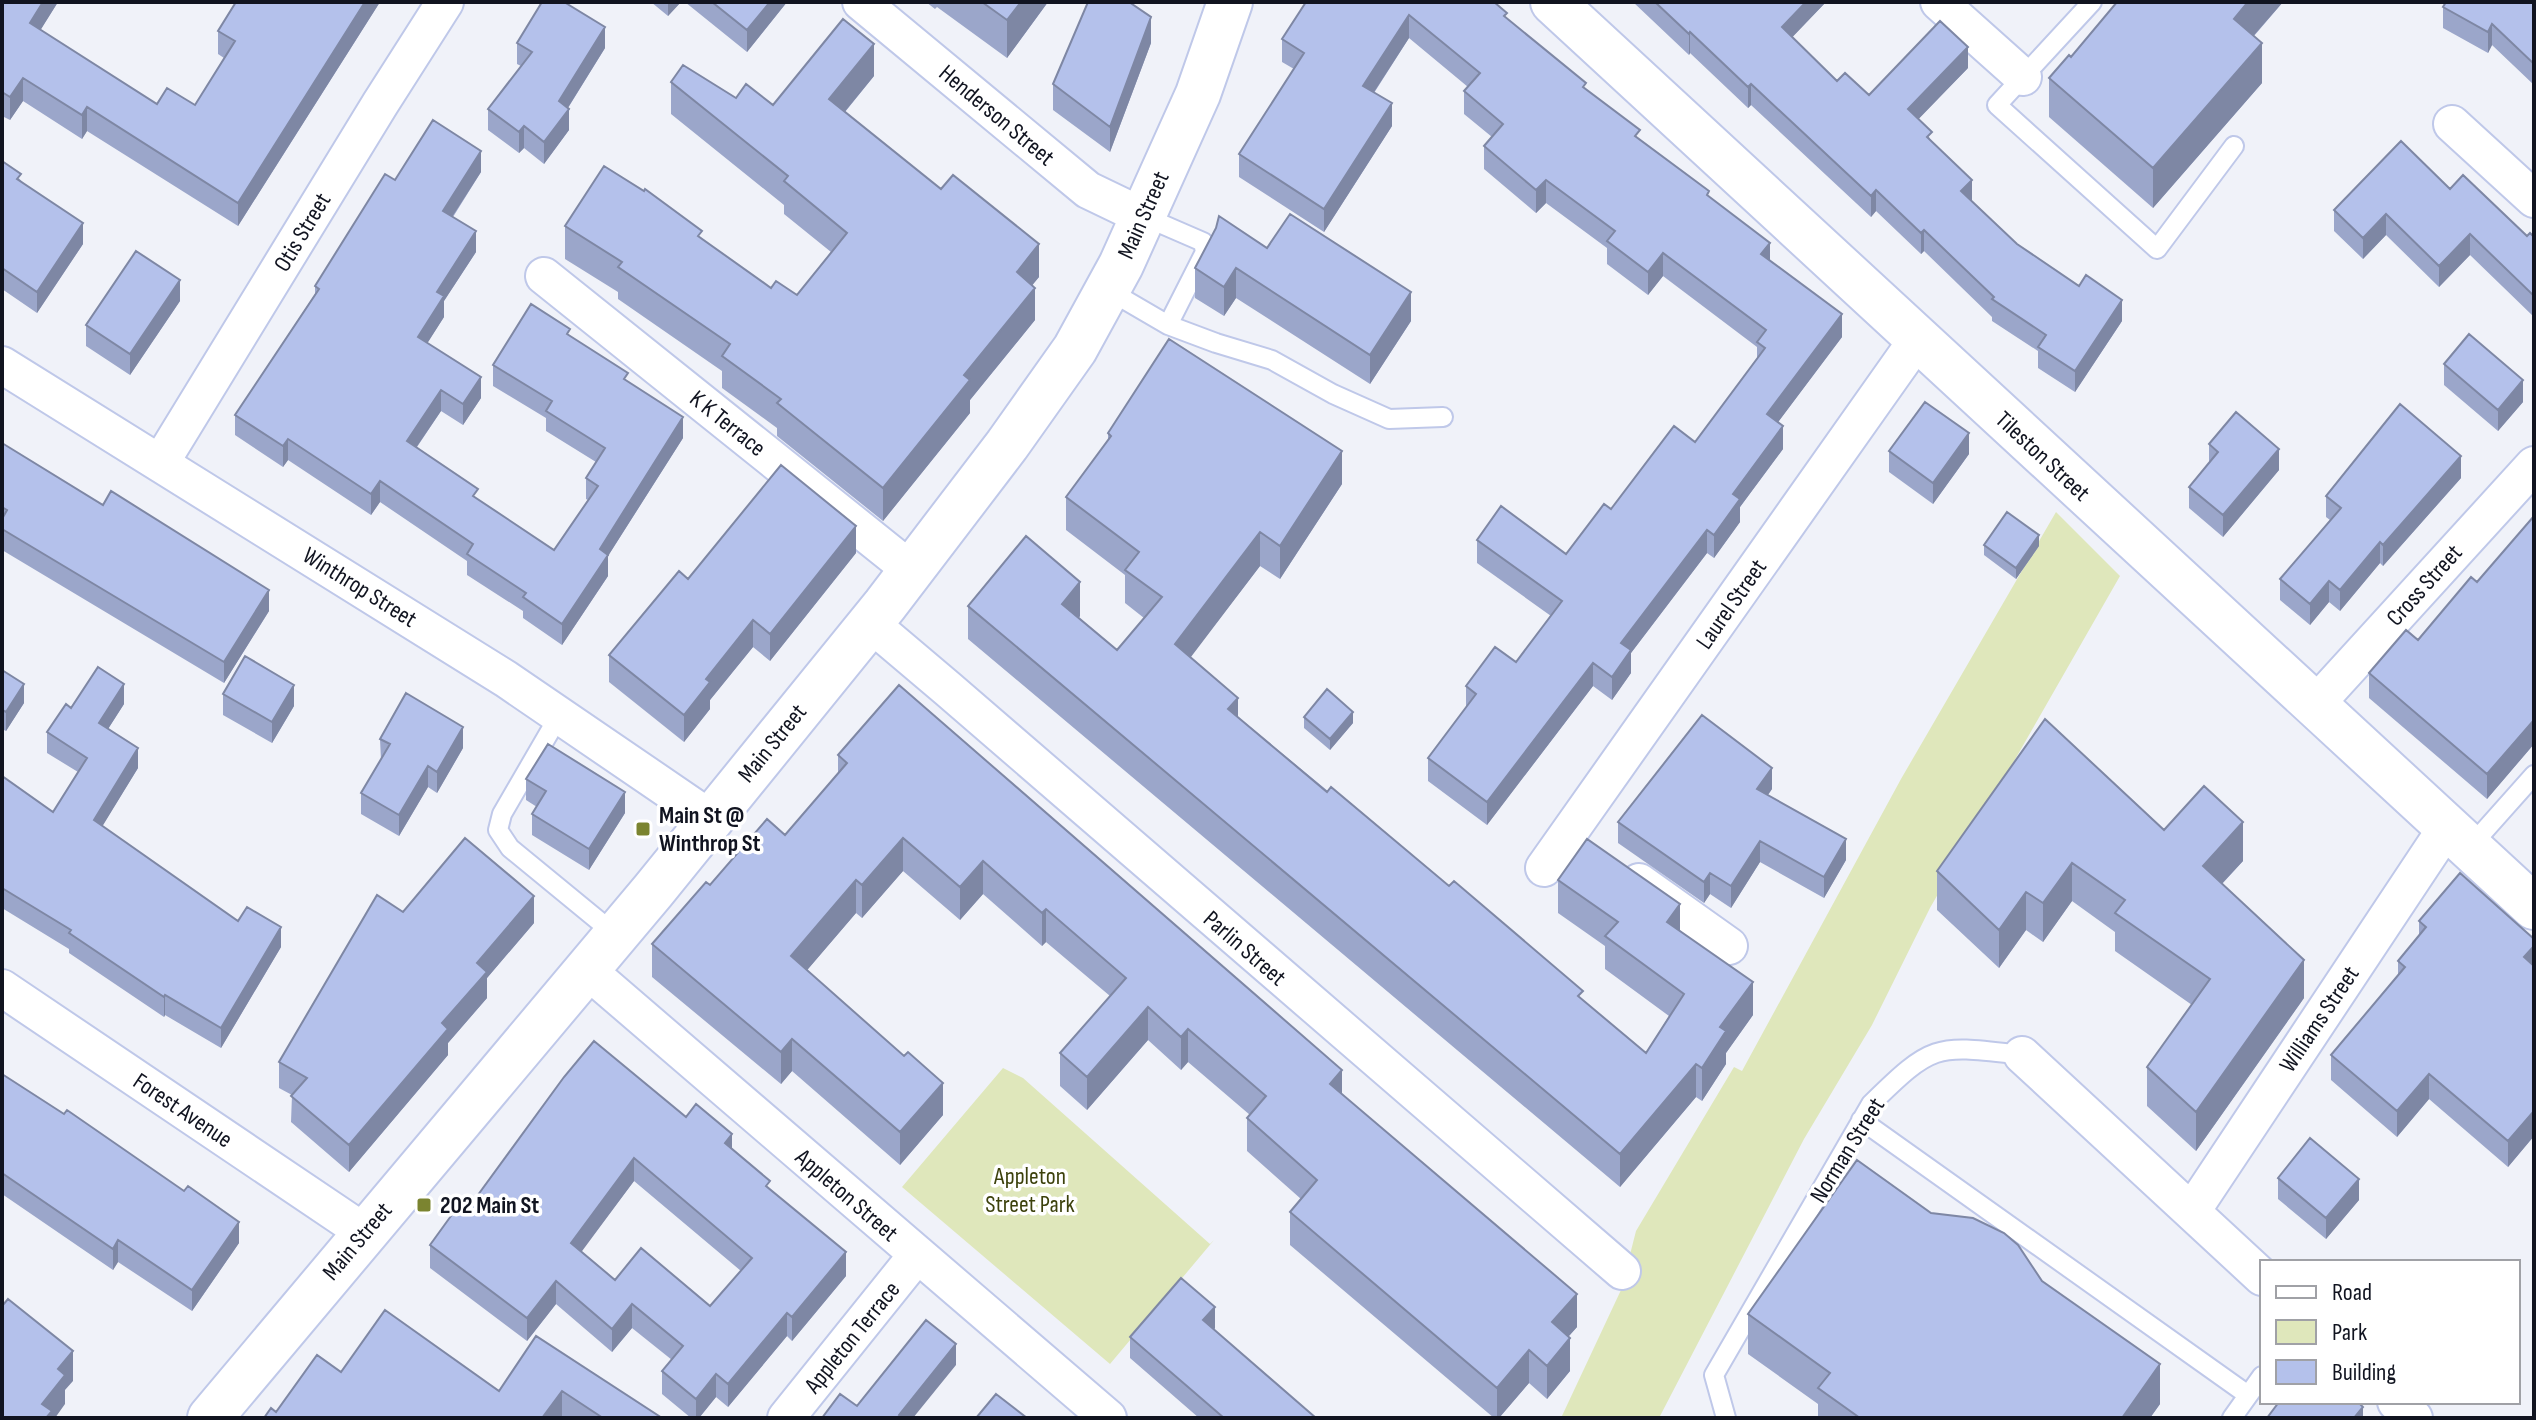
<svg xmlns="http://www.w3.org/2000/svg" width="2536" height="1420" font-family="'Sofia Sans Condensed',sans-serif">
	<rect width="100%" height="100%" fill="#f0f2f9"/>
	<path fill="#dfe7bb" d="M2056 512 2120 576 1930 908 1872 1025 1804 1139 1659 1418H1561L1621 1290 1636 1231 1734 1067 1742 1071 1901 779Z
		M1003 1068 1023 1078 1210 1244 1214 1240 1110 1364 902 1187Z"/>
	<g fill="none" stroke-linecap="round" stroke-linejoin="round">
		<g stroke="#bfc8e9" stroke-width="22">
			<path id="lane" d="M2092 2 1997 105 2157 249 2234 146
				M1143 216 1203 242 1205 252 1168 325
				M1108 290 1168 325 1216 343 1272 360 1333 394 1389 419 1443 417
				M560 714 502 814 498 830 510 848 616 935
				M2469 848 2534 775
				M1861 1120 2248 1395
				M1726 1418 1714 1375 1871 1104C1934 1042 1936 1045 2022 1055
				M2232 1418 2262 1376"/>
		</g>
		<g stroke="#bfc8e9" stroke-width="40">
			<path id="street" d="M861 2 1088 190 1142 216
				M1939 2 2023 77
				M2452 124 2534 199
				M544 276 911 570
				M2 365 506 679 711 819
				M161 462 380 104 445 2
				M870 623 948 689 1622 1271
				M2314 706 2534 465
				M1544 868 1917 340
				M1639 882 1729 946
				M587 970 1108 1418
				M2 988 364 1232
				M2022 1055 2262 1277
				M2192 1211 2447 827
				M2396 1402 2414 1418
				M786 1418 917 1255"/>
		</g>
		<g stroke="#bfc8e9" stroke-width="48">
			<path id="secondary" d="M1553 2 2534 907"/>
		</g>
		<g stroke="#bfc8e9" stroke-width="48">
			<path id="primary" d="M210 1418 653 891 885 605 1007 445 1075 349 1121 265 1198 94 1230 2"/>
		</g>
		<use href="#lane" stroke="#fff" stroke-width="18"/>
		<use href="#street" stroke="#fff" stroke-width="36"/>
		<use href="#secondary" stroke="#fff" stroke-width="44"/>
		<use href="#primary" stroke="#fff" stroke-width="44"/>
	</g>
	<path fill="#9ba6ca" fill-rule="evenodd" d="M2 2H58L40 30 157 104 195 105 224 58 218 54V31L236 2H380L238 226 87 131 82 139 23 101 10 120 2 116Z
		M651 2H681L668 16Z
		M685 2H787L747 52Z
		M926 2H1048L1007 58 937 7 935 9Z
		M1088 2H1131L1130 3 1151 43 1110 152 1053 110V84Z
		M1306 2 1507 19 1586 89 1640 140 1709 197 1842 337 1778 422 1783 449 1740 507V522L1714 558 1707 553 1631 653V673L1612 700 1593 686 1487 825 1428 781V758L1466 708V686L1516 662 1551 616 1477 563V540L1566 554 1611 509 1695 442 1757 359V347L1663 276 1648 295 1607 264V248L1546 203 1536 213 1484 169V146L1492 137 1464 114V91L1468 87 1409 38 1374 93 1392 126 1324 232 1239 177V154L1294 69 1282 62V39Z
		M1633 2H1826L1792 37 1837 81 1869 95 1968 68 1918 119 1932 142 1972 201 2017 244 2122 321 2075 392 2038 368V351L1992 321V317L1924 251 1921 254 1876 211 1871 217 1751 105 1748 108 1690 53 1689 55Z
		M2283 2 2254 36 2262 83 2153 208 2049 117V78Z
		M2534 2V85L2492 45 2488 53 2443 28V7Z
		M517 43 605 48 568 108 569 130 544 164 524 148 519 153 488 130V109L521 66 517 64Z
		M874 76 845 112 1039 277 1032 285 1035 320 970 400V413L883 521 777 436V428L722 388V371L618 299V292L565 259V226L702 239 771 288 797 295 831 252 784 214V205L671 114V82L736 98 773 105Z
		M2 161 83 244 37 313 2 289Z
		M481 172 453 217 476 252 444 301V317L427 343 481 398 463 425 441 411 417 447 478 500 554 550 588 500 586 499V478L596 462 546 431V418L493 386V365L570 336 628 382 683 438 608 556V576L562 645 523 618V611L467 575V561L380 502 371 515 288 460 283 467 235 435V415L315 294V286L395 180Z
		M2450 189 2527 236 2534 237V317L2470 255 2439 287 2386 235 2363 259 2334 231V210Z
		M1267 248 1411 321 1370 384 1236 298 1224 316 1195 298V268Z
		M180 301 130 375 86 346V325Z
		M2444 364 2523 402 2498 431 2444 385Z
		M1108 433 1342 484 1280 579 1260 566 1190 657 1238 717 1646 1053 1669 1016 1605 969V946L1558 913V880L1680 931 1753 1015 1726 1053V1064L1702 1101 1696 1097 1620 1187 968 639V606L1080 616 1079 618 1117 650 1144 618 1125 603V575L1066 530V497L1108 440Z
		M2 443 269 611 224 683 2 550Z
		M2209 444 2279 470 2223 537 2189 508V487L2209 463Z
		M1889 451 1969 454 1933 504 1889 472Z
		M2461 478 2383 566 2380 563 2340 611 2329 602 2310 625 2280 600V579L2330 520 2326 517V496Z
		M2534 516V744L2487 799 2369 698V673L2418 640 2477 582Z
		M1984 545 2039 546 2016 579 1984 555Z
		M856 553 770 661 753 647 710 700V709L684 742 609 682V655L688 579Z
		M2 670 24 703 6 731 2 729Z
		M223 694 294 706 272 743 223 715Z
		M124 704 108 729 138 768 102 826 238 921 281 947 221 1048 165 1015 164 1017 69 953V949L2 908V776L53 812 78 772 47 753V732L71 708Z
		M1304 717 1353 723 1330 750 1304 728Z
		M380 739 463 748 437 793 428 787 399 836 361 814V793L381 760Z
		M838 755 1342 1095 1577 1327 1568 1337 1570 1371 1547 1399 1529 1383 1499 1418H1494L1290 1245V1212L1301 1199 1247 1151V1118L1250 1115 1188 1062 1181 1070 1148 1040 1087 1110 1060 1086V1053L1110 996 1046 942 1042 946 983 894 960 920 903 871 862 918 856 913 807 970 943 1115 900 1165 792 1071 781 1084 652 977V944L710 885 785 835 838 773Z
		M526 779 625 813 589 870 532 835V814L537 807 526 800Z
		M1772 789 1768 795 1846 860 1824 898 1760 862 1731 908 1710 894 1704 903 1618 843V822Z
		M2164 830 2243 861 2222 884 2304 998 2196 1151 2147 1106V1067L2192 1005 2115 951V932L2072 901 2043 942 2026 930 1999 968 1937 910V871Z
		M403 912 534 923 487 978V998L448 1043V1055L349 1172 291 1122 292 1095 279 1088V1062Z
		M2419 921 2534 939V1136L2508 1167 2429 1099 2397 1137 2331 1080V1055L2398 975V961L2419 936Z
		M2 1074 239 1243 192 1311 118 1262 113 1270 2 1194Z
		M686 1117 732 1149 846 1276 792 1341 787 1336 728 1407 716 1397 699 1418H691L662 1394V1371L672 1360 632 1328 612 1352 556 1304 527 1341 430 1268V1245L464 1214ZM634 1181 741 1271 710 1306 615 1280 581 1251Z
		M2278 1178 2359 1200 2326 1239 2278 1199Z
		M1931 1213 2042 1281 2160 1404 2150 1418H1818V1404L1748 1354V1314Z
		M1215 1328 1214 1330 1316 1418H1199L1130 1358V1337Z
		M536 1336 662 1418H264L276 1412 341 1372 499 1391Z"/>
	<path fill="#7e87a4" d="M43 2H58L30 47V23Z
		M365 2H380L238 226V203Z
		M668 2H681L668 16Z
		M770 2H787L747 52V30Z
		M1021 2H1048L1007 58V20Z
		M1806 2H1826L1782 48V27Z
		M2248 2H2283L2234 58V19Z
		M1409 15V38L1363 109V86Z
		M1151 17V43L1110 152V127Z
		M2492 24V45L2488 53V32Z
		M605 27V48L559 122V101Z
		M1690 32V53L1689 55V34Z
		M2262 43V83L2153 208V168Z
		M874 44V76L829 131V99Z
		M1968 47V68L1908 130V109Z
		M23 78V101L10 120V97Z
		M1751 84V105L1748 108V87Z
		M1392 103V126L1324 232V209Z
		M87 107V131L82 139V115Z
		M569 109V130L544 164V142Z
		M524 126V148L519 153V132Z
		M481 151V172L443 231V211Z
		M1546 180V203L1536 213V190Z
		M1972 180V201L1961 191Z
		M1876 190V211L1871 217V196Z
		M2386 214V235L2363 259V238Z
		M83 223V244L37 313V292Z
		M1924 230V251L1921 254V233Z
		M476 231V252L444 301V317L418 358V337L437 292Z
		M2470 234V255L2439 287V266Z
		M1770 243V266L1761 254Z
		M1039 244V277L1017 304V272Z
		M1663 253V276L1648 295V272Z
		M1236 268V298L1224 316V287Z
		M180 280V301L130 375V354Z
		M1035 288V320L970 400V413L883 521V488L964 375Z
		M1411 292V321L1370 384V355Z
		M2122 300V321L2075 392V371Z
		M1842 314V337L1767 437V414Z
		M481 377V398L463 425V404Z
		M2523 380V402L2498 431V410Z
		M441 390V411L407 461V441Z
		M683 417V438L608 556V576L562 645V624L600 549Z
		M1783 426V449L1740 507V522L1714 558V535L1733 494Z
		M1969 433V454L1933 504V483Z
		M288 439V460L283 467V446Z
		M2279 449V470L2223 537V515Z
		M1342 451V484L1280 579V546Z
		M2461 456V478L2383 566V545Z
		M380 481V502L371 515V494Z
		M856 526V553L770 661V634Z
		M1707 530V553L1631 653V673L1612 700V677L1621 643Z
		M1260 532V566L1175 678V644Z
		M2039 535V546L2016 579V568Z
		M2380 542V563L2340 611V590Z
		M2329 581V602L2310 625V604Z
		M1080 582V616L1062 637V604Z
		M269 590V611L224 683V662Z
		M753 620V647L710 700V709L684 742V715L706 679Z
		M1593 663V686L1487 825V802Z
		M24 684V703L6 731V712Z
		M124 684V704L99 743V723Z
		M294 685V706L272 743V722Z
		M1238 698V731L1228 709Z
		M1353 712V723L1330 750V739Z
		M2534 720V744L2487 799V774Z
		M463 727V748L437 793V772Z
		M138 748V768L94 840V820Z
		M428 766V787L399 836V815Z
		M1772 768V789L1757 810V789Z
		M625 792V813L589 870V849Z
		M2243 822V861L2203 904V866Z
		M903 838V871L862 918V885Z
		M1846 839V860L1824 898V877Z
		M1760 841V862L1731 908V886Z
		M983 861V894L960 920V887Z
		M2072 863V901L2043 942V903Z
		M1710 873V894L1704 903V882Z
		M856 880V913L791 989V956Z
		M2026 892V930L1999 968V930Z
		M534 896V923L487 978V998L448 1043V1055L349 1172V1145L442 1023 477 963Z
		M1680 904V937L1667 922Z
		M1046 909V942L1042 946V913Z
		M281 927V947L221 1048V1028Z
		M2534 946V972L2524 957Z
		M2304 960V998L2196 1151V1112Z
		M1753 982V1015L1726 1053V1064L1702 1101V1068L1720 1027Z
		M165 995V1015L164 1017V997Z
		M1148 1007V1040L1087 1110V1077Z
		M1188 1029V1062L1181 1070V1037Z
		M792 1039V1071L781 1084V1052Z
		M1696 1064V1097L1620 1187V1154Z
		M1342 1070V1103L1330 1084Z
		M2429 1074V1099L2397 1137V1111Z
		M943 1083V1115L900 1165V1132Z
		M2534 1111V1136L2508 1167V1141Z
		M732 1134V1157L725 1143Z
		M634 1158V1181L571 1266V1243Z
		M2359 1179V1200L2326 1239V1218Z
		M239 1222V1243L192 1311V1290Z
		M118 1240V1262L113 1270V1249Z
		M846 1252V1276L792 1341V1317Z
		M556 1281V1304L527 1341V1318Z
		M1577 1294V1327L1552 1355V1322Z
		M632 1304V1328L612 1352V1329Z
		M1215 1307V1328L1203 1342V1320Z
		M787 1313V1336L728 1407V1384Z
		M1570 1338V1371L1547 1399V1366Z
		M956 1344V1365L913 1418H899V1415Z
		M1529 1350V1383L1499 1418H1497V1388Z
		M73 1351V1381L65 1390V1404L55 1418H42V1404L58 1369Z
		M2160 1364V1404L2150 1418H2122Z
		M716 1374V1397L699 1418H696V1399Z
		M562 1391V1418H542Z
		M2363 1407V1418H2354Z"/>
	<path fill="#b4c1eb" stroke="#7e87a4" stroke-width="2" fill-rule="evenodd" d="M2 2H43L30 23 157 104 167 88 195 105 235 41 218 31 236 2H365L238 203 87 107 82 115 23 78 10 97 2 92Z
		M542 2H564L605 27 559 101 569 109 544 142 524 126 519 132 488 109 532 52 517 43Z
		M712 2H770L747 30Z
		M982 2H1021L1007 20Z
		M1088 2H1129L1151 17 1110 127 1053 84Z
		M1306 2H1494L1507 13 1504 16 1586 83 1583 87 1640 130 1635 136 1709 191 1707 195 1770 243 1761 254 1842 314 1767 414 1783 426 1733 494 1740 499 1714 535 1707 530 1621 643 1631 650 1612 677 1593 663 1487 802 1428 758 1476 694 1466 686 1495 647 1516 662 1562 601 1477 540 1501 506 1566 554 1604 504 1611 509 1674 426 1695 442 1765 348 1757 342 1766 330 1663 253 1648 272 1607 241 1615 231 1546 180 1536 190 1484 146 1503 124 1464 91 1480 73 1409 15 1363 86 1392 103 1324 209 1239 154 1304 53 1282 39Z
		M1655 2H1806L1782 27 1837 81 1845 73 1869 95 1940 21 1968 47 1908 109 1932 132 1927 137 1972 180 1961 191 2017 244 2079 286 2086 275 2122 300 2075 371 2038 347 2046 335 1992 299 1994 297 1924 230 1921 233 1876 190 1871 196 1751 84 1748 87 1690 32 1689 34Z
		M2117 2H2248L2234 19 2262 43 2153 168 2049 78 2069 55 2071 57Z
		M2446 2H2534V64L2492 24 2488 32 2443 7Z
		M843 19 874 44 829 99 941 189 953 175 1039 244 1017 272 1035 288 964 375 970 380 883 488 777 403 781 399 722 356 730 344 618 267 622 262 565 226 604 166 644 191 645 189 702 231 698 236 771 288 776 281 797 295 847 233 784 181 788 176 671 82 683 65 736 98 746 84 773 105Z
		M433 120 481 151 443 211 476 231 437 292 444 296 418 337 481 377 463 404 441 390 407 441 478 489 473 496 554 550 598 486 586 478 605 448 546 411 552 401 493 365 531 304 570 329 567 334 628 373 624 379 683 417 600 549 608 555 562 624 523 597 526 593 467 554 473 544 380 481 371 494 288 439 283 446 235 415 319 289 315 286 385 174 395 180Z
		M2401 141 2450 189 2463 175 2527 236 2530 233 2534 237V296L2470 234 2439 266 2386 214 2363 238 2334 210Z
		M2 161 21 174 17 179 83 223 37 292 2 268Z
		M1290 214 1411 292 1370 355 1236 268 1224 287 1195 268 1216 228 1219 216 1267 248Z
		M136 251 180 280 130 354 86 325Z
		M2469 334 2523 380 2498 410 2444 364Z
		M1169 339 1342 451 1280 546 1260 532 1175 644 1238 698 1228 709 1327 792 1331 787 1449 886 1454 881 1583 991 1578 996 1646 1053 1684 994 1605 936 1618 922 1558 880 1587 839 1680 904 1667 922 1753 982 1720 1027 1726 1031 1702 1068 1696 1064 1620 1154 968 606 1026 536 1080 582 1062 604 1117 650 1162 597 1125 570 1139 552 1066 497 1111 436 1108 433Z
		M1925 402 1969 433 1933 483 1889 451Z
		M2400 404 2461 456 2383 545 2380 542 2340 590 2329 581 2310 604 2280 579 2341 508 2326 496Z
		M2236 412 2279 449 2223 515 2189 487 2218 452 2209 444Z
		M2 443 103 505 111 491 269 590 224 662 2 529V519L7 510 2 507Z
		M781 465 856 526 770 634 753 620 706 679 710 682 684 715 609 655 679 571 688 579Z
		M2007 512 2039 535 2016 568 1984 545Z
		M2534 516V720L2487 774 2369 673 2406 630 2418 640 2471 577 2477 582Z
		M245 656 294 685 272 722 223 694Z
		M98 667 124 684 99 723 138 748 94 820 238 921 247 907 281 927 221 1028 165 995 164 997 69 933 71 930 2 888V776L53 812 87 758 47 732 66 704 71 708Z
		M2 670 24 684 6 712 2 710Z
		M899 685 1342 1070 1330 1084 1577 1294 1552 1322 1570 1338 1547 1366 1529 1350 1497 1388 1290 1212 1317 1180 1247 1118 1266 1096 1188 1029 1181 1037 1148 1007 1087 1077 1060 1053 1126 978 1046 909 1042 913 983 861 960 887 903 838 862 885 856 880 791 956 904 1056 908 1052 943 1083 900 1132 792 1039 781 1052 652 944 706 882 710 885 767 819 785 835 847 763 838 755Z
		M1327 689 1353 712 1330 739 1304 717Z
		M406 693 463 727 437 772 428 766 399 815 361 793 390 744 380 739Z
		M1702 715 1772 768 1757 789 1846 839 1824 877 1760 841 1731 886 1710 873 1704 882 1618 822Z
		M2045 719 2164 830 2204 786 2243 822 2203 866 2304 960 2196 1112 2147 1067 2210 979 2115 913 2125 900 2072 863 2043 903 2026 892 1999 930 1937 871Z
		M548 744 625 792 589 849 532 814 546 791 526 779Z
		M465 838 534 896 477 963 487 972 442 1023 448 1029 349 1145 291 1096 307 1078 279 1062 377 895 403 912Z
		M2460 873 2534 939V946L2524 957 2534 966V1111L2508 1141 2429 1074 2397 1111 2331 1055 2405 967 2398 961 2426 927 2419 921Z
		M594 1041 686 1117 696 1104 732 1134 725 1143 770 1181 766 1186 846 1252 792 1317 787 1313 728 1384 716 1374 696 1399 662 1371 683 1346 632 1304 612 1329 556 1281 527 1318 430 1245 456 1209 464 1214 564 1077ZM634 1158 752 1258 710 1306 641 1248 615 1280 571 1243Z
		M2 1074 64 1114 67 1110 184 1191 188 1186 239 1222 192 1290 118 1240 113 1249 2 1173Z
		M2310 1138 2359 1179 2326 1218 2278 1178Z
		M1857 1160 1931 1213 1973 1218 2004 1233 2018 1245 2042 1281 2160 1364 2122 1418H1860L1818 1388 1830 1373 1748 1314Z
		M1181 1278 1215 1307 1203 1320 1316 1418H1224L1130 1337Z
		M8 1299 73 1351 58 1369 65 1375 42 1404 52 1411 46 1418H2V1306Z
		M385 1310 499 1391 536 1336 662 1418H603L562 1391 542 1418H264L271 1408 276 1412 317 1355 341 1372Z
		M926 1320 956 1344 899 1415 903 1418H822L840 1394 857 1406Z
		M996 1394 1027 1418H976Z
		M2279 1402H2358L2363 1407 2354 1418H2267Z"/>
	<g fill="#7b8430" stroke="#fff" stroke-width="3">
		<rect x="635" y="821" width="16" height="16" rx="4"/>
		<rect x="416" y="1197" width="16" height="16" rx="4"/>
	</g>
	<g text-anchor="middle" stroke-width="7" stroke-linejoin="round" paint-order="stroke">
		<g font-size="24" fill="#111420" stroke="#fff">
			<text transform="translate(997 115) rotate(40)" y="8">Henderson Street</text>
			<text transform="translate(1143 215) rotate(-66)" y="8">Main Street</text>
			<text transform="translate(302 232) rotate(-59)" y="8">Otis Street</text>
			<text transform="translate(728 423) rotate(39)" y="8">K K Terrace</text>
			<text transform="translate(2043 456) rotate(43)" y="8">Tileston Street</text>
			<text transform="translate(2424 585) rotate(-48)" y="8">Cross Street</text>
			<text transform="translate(360 587) rotate(32)" y="8">Winthrop Street</text>
			<text transform="translate(1731 604) rotate(-55)" y="8">Laurel Street</text>
			<text transform="translate(772 743) rotate(-51)" y="8">Main Street</text>
			<text transform="translate(1245 948) rotate(41)" y="8">Parlin Street</text>
			<text transform="translate(2319 1019) rotate(-56)" y="8">Williams Street</text>
			<text transform="translate(183 1110) rotate(34)" y="8">Forest Avenue</text>
			<text transform="translate(1847 1150) rotate(-58)" y="8">Norman Street</text>
			<text transform="translate(847 1195) rotate(41)" y="8">Appleton Street</text>
			<text transform="translate(357 1241) rotate(-50)" y="8">Main Street</text>
			<text transform="translate(852 1337) rotate(-51)" y="8">Appleton Terrace</text>
		</g>
		<g font-size="24" font-weight="bold" fill="#111420" stroke="#fff" text-anchor="start">
			<text x="659" y="823">Main St @<tspan x="659" dy="28">Winthrop St</tspan></text>
			<text x="440" y="1213">202 Main St</text>
		</g>
		<g font-size="24" fill="#3c410c" stroke="#fff">
			<text x="1030" y="1184">Appleton<tspan x="1030" dy="28">Street Park</tspan></text>
		</g>
	</g>
	<rect width="2536" height="1420" fill="none" stroke="#111420" stroke-width="8"/>
	<rect x="2260" y="1260" width="260" height="144" fill="#ffffff" stroke="#a0a1a6" stroke-width="2"/>
	<rect x="2276" y="1286" width="40" height="12" fill="#ffffff" stroke="#a0a1a6" stroke-width="2"/>
	<text x="2332" y="1300" font-size="24" fill="#111420">Road</text>
	<rect x="2276" y="1320" width="40" height="24" fill="#dfe7bb" stroke="#a0a1a6" stroke-width="2"/>
	<text x="2332" y="1340" font-size="24" fill="#111420">Park</text>
	<rect x="2276" y="1360" width="40" height="24" fill="#b4c1eb" stroke="#a0a1a6" stroke-width="2"/>
	<text x="2332" y="1380" font-size="24" fill="#111420">Building</text>
</svg>
